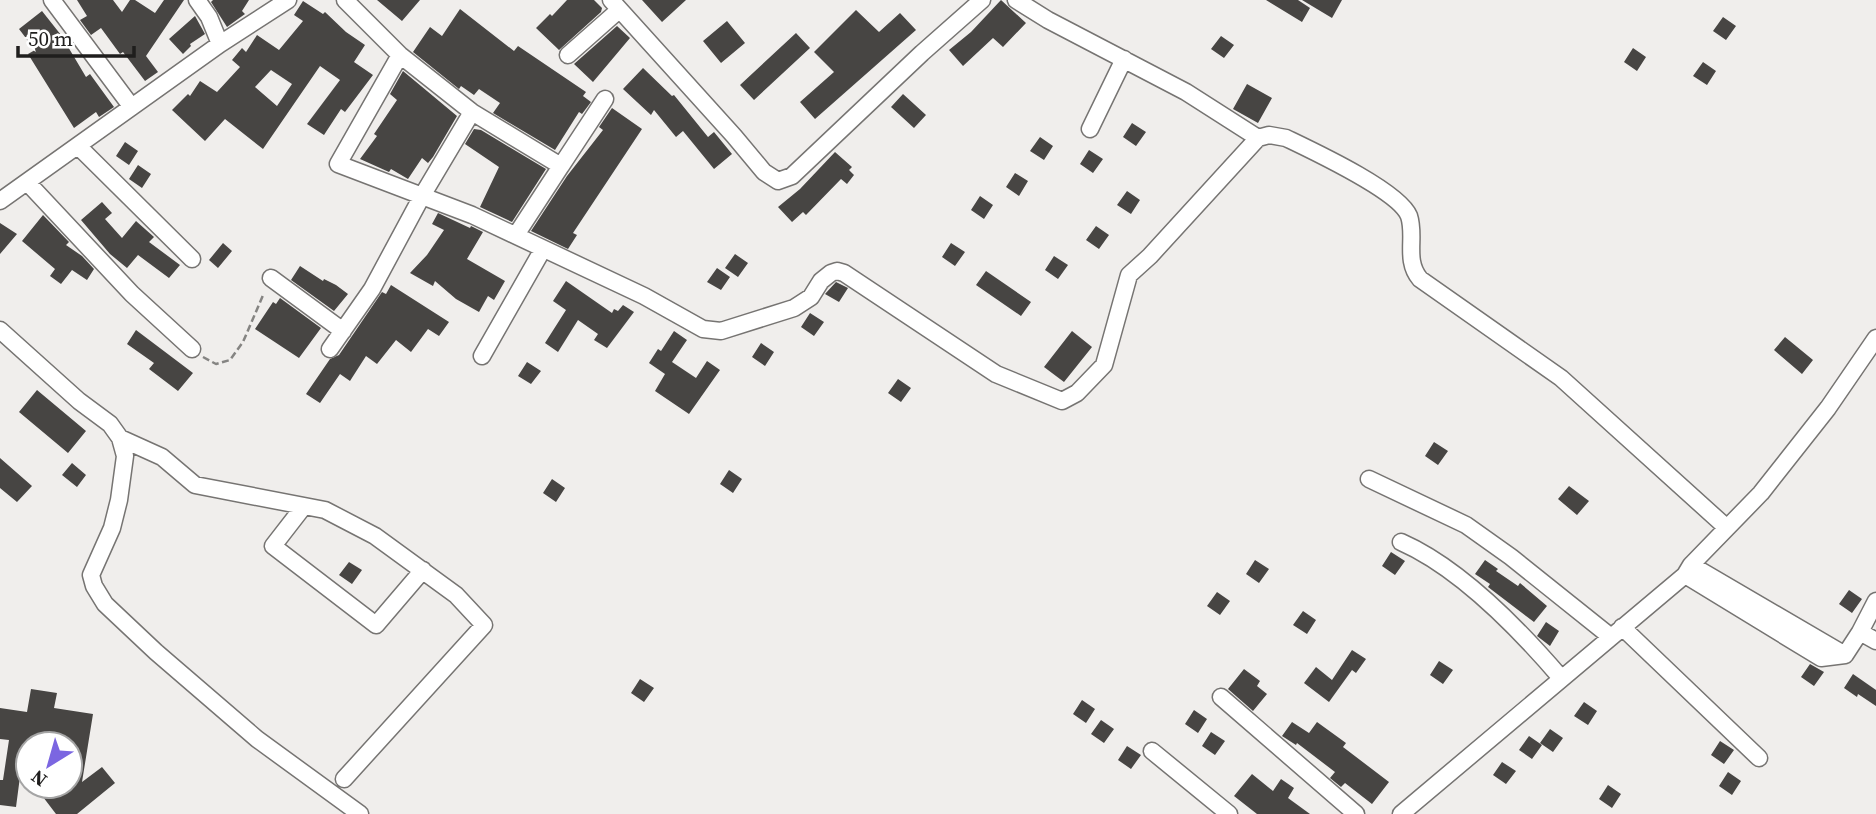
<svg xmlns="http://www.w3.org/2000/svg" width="1876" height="814" font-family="'Source Serif 4',serif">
	<rect width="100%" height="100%" fill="#f0eeec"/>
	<path fill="#474543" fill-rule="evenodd" d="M77 0H113L122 12 130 0H135L155 13 164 0H184L146 56 158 72 145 81 123 52 120 54 101 28 91 35 80 20 87 16Z
		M213 0H249L242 11 245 14 227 27 211 2Z
		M377 0H420L402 21Z
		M567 0H594L602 8 601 12 559 50 536 28 550 14 552 16Z
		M642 0H686L662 22Z
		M1001 0 1026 23 1003 47 993 38 963 66 949 50 971 32Z
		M1266 0H1298L1310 8 1302 22Z
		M1302 0H1342L1332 18Z
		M303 1 323 14 325 12 346 32 365 45 354 62 373 75 345 112 341 109 324 135 307 124 340 80 320 66 263 149 225 119 205 141 172 110 188 94 190 96 200 81 217 92 240 67 232 60 242 48 246 52 257 35 279 50 303 21 294 15ZM271 70 292 84 277 106 255 87Z
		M460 9 514 51 518 46 586 92 583 96 591 102 582 114 579 112 555 150 493 113 500 103 479 89 474 95 461 86 459 89 413 52 430 27 442 36Z
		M856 10 879 32 900 13 916 30 815 119 800 102 834 72 814 52Z
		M42 11 61 35 86 77 90 74 114 107 99 117 96 112 74 128 28 54 35 50 19 29Z
		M195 16 205 34 190 44 191 46 183 54 169 39Z
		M1723 17 1736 26 1726 40 1713 31Z
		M727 21 745 43 721 63 703 41Z
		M617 26 630 38 593 82 574 64Z
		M796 33 810 48 754 100 740 85Z
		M1221 36 1234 45 1224 58 1211 49Z
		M1633 48 1646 57 1637 71 1624 62Z
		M1703 62 1716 71 1707 85 1693 76Z
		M643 68 672 96 674 95 708 137 714 132 732 154 714 169 683 131 676 137 654 110 651 115 623 89Z
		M403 71 457 116 433 157 428 163 422 158 408 179 391 169 389 172 360 159 377 136 374 134 397 100 390 94Z
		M1247 84 1272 98 1258 123 1233 109Z
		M903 94 926 115 914 128 891 107Z
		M612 108 642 129 573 233 577 235 568 249 531 231 567 176 603 130 599 127Z
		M1132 123 1146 132 1136 146 1123 137Z
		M474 129 481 130 546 169 512 222 480 207 499 167 465 144Z
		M1040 137 1053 146 1044 160 1030 151Z
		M125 142 138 151 129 165 116 156Z
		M1089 150 1103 159 1093 173 1080 164Z
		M835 152 852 167 849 170 854 175 847 184 841 179 806 215 803 212 792 222 778 207 800 189Z
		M138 165 151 174 142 188 129 179Z
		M1015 173 1028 181 1019 196 1006 187Z
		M1127 191 1140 200 1131 214 1117 205Z
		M980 196 993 205 984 219 971 210Z
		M102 202 112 213 105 219 122 238 136 221 154 237 149 242 180 265 169 278 138 255 127 268 110 254 81 220Z
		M438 213 470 228 471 226 483 232 467 259 505 281 494 300 488 296 479 312 456 299 435 281 433 286 410 273 427 255 444 230 432 224Z
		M43 215 69 242 66 245 82 256 94 269 87 280 72 270 61 284 50 276 55 269 22 241Z
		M0 223 17 234 0 254Z
		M1096 226 1109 235 1099 249 1086 240Z
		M223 243 232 251 218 268 209 260Z
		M951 243 965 252 955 266 942 257Z
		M735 254 748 263 738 277 725 268Z
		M1054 256 1068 265 1058 279 1045 270Z
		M300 266 323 281 324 279 336 285 348 294 334 311 291 280Z
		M717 268 730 277 721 290 707 282Z
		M986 271 1031 302 1021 316 976 285Z
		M566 281 612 313 614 309 618 311 623 305 634 312 607 348 594 340 598 334 578 320 558 352 545 343 566 310 553 301Z
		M836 282 848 288 839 302 825 294Z
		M391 285 449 322 439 336 428 329 411 352 396 340 377 364 366 356 350 381 340 374 320 403 306 394 330 359 339 355 382 292 386 294Z
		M280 298 321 328 299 358 255 329 273 302 276 304Z
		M810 313 824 322 814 336 801 327Z
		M136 330 193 373 178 391 149 369 154 363 127 344Z
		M674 331 687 340 672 362 696 378 707 361 720 370 689 414 655 391 665 374 649 363 658 349 661 351Z
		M1072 331 1092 347 1064 382 1044 367Z
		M1785 337 1813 360 1802 374 1774 350Z
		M761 343 774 352 765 366 752 357Z
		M527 362 541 371 531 384 518 376Z
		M898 379 911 388 901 402 888 393Z
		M37 390 86 431 68 453 19 412Z
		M1434 442 1448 451 1438 465 1425 456Z
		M0 458 32 486 17 502 0 488Z
		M72 463 86 475 77 487 62 475Z
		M729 470 742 479 733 493 720 484Z
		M552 479 565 488 556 502 543 493Z
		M1569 486 1589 501 1577 515 1558 499Z
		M1391 552 1405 561 1395 575 1382 566Z
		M1255 560 1269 569 1259 583 1246 574Z
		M1485 560 1498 569 1496 571 1518 586 1520 583 1547 606 1534 622 1488 587 1490 584 1475 574Z
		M349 562 362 570 352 584 339 575Z
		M1849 590 1862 599 1852 613 1839 604Z
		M1217 592 1230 601 1220 615 1207 606Z
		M1303 611 1316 620 1307 634 1293 625Z
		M1546 622 1559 631 1550 646 1537 636Z
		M1352 650 1366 659 1356 673 1352 670 1329 702 1304 683 1316 667 1332 680Z
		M1439 661 1453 670 1443 684 1430 675Z
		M1810 664 1824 672 1814 686 1801 677Z
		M1244 669 1260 681 1257 686 1267 694 1253 711 1228 689Z
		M1853 674 1876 690V706L1858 694 1857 697 1844 688Z
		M640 679 654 688 644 702 631 693Z
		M31 689 57 693 54 708 93 714 82 782 102 767 115 783 77 814H56L40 793 49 786H70V744H28V778L21 769 16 807 0 805V780H3L9 740 0 739V708L27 712Z
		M1082 700 1095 709 1086 723 1073 714Z
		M1584 702 1597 711 1588 725 1574 716Z
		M1194 710 1207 719 1198 733 1185 724Z
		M1101 720 1114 729 1104 743 1091 734Z
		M1292 722 1309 733 1317 722 1346 743 1343 747 1389 782 1372 804 1345 783 1341 787 1330 778 1335 772 1297 743 1296 745 1282 736Z
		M1550 729 1563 738 1553 752 1540 743Z
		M1211 732 1225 741 1215 755 1202 746Z
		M1529 736 1542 745 1532 759 1519 750Z
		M1720 741 1734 750 1724 764 1711 755Z
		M1127 746 1141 755 1131 769 1118 760Z
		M1502 762 1516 771 1506 784 1493 775Z
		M1728 772 1741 781 1732 795 1719 786Z
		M1252 774 1273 791 1281 779 1294 788 1288 798 1310 814H1257L1234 796Z
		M1608 785 1621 794 1612 808 1599 799Z"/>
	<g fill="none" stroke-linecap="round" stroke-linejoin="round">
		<g stroke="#767472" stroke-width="19">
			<path id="minor" d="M52 0 131 106
				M197 0 209 17 220 44
				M345 0 400 55 472 112 561 166 605 99
				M611 0 734 136 764 172 778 181 792 176 922 53 982 0
				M400 55 338 164 472 215 644 296 703 329 721 331 794 308 811 297 821 281 831 273 837 271 844 273 996 374 1062 401 1077 393 1104 365 1129 275 1150 256 1258 138 1186 92 1048 20 1016 0
				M568 55 619 10
				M1090 129 1124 59
				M1258 138 1269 135 1286 138C1313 151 1399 191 1409 216 1416 237 1404 260 1420 279L1561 378 1727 528
				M78 146 192 259
				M27 182 132 294 192 349
				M0 201 220 44 288 0
				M516 235 561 166
				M271 278 343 331
				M0 330 79 401 110 424 120 438 125 456 119 500 112 528 91 575 94 586 105 604 156 652 257 739 360 814
				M330 349 372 289 422 196 472 112
				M482 356 543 249
				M120 438 162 457 195 485 325 510 375 536 456 595 484 625 344 779
				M1369 479 1466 525 1511 557 1611 637
				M304 506 273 546 376 625 423 570
				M1401 542C1460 568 1519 629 1561 678
				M1691 565 1845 655
				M1685 575 1821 658 1845 655
				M1622 627 1759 758
				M1860 632 1876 601
				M1845 655 1860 632 1876 641
				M1221 697 1356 814
				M1152 751 1229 814
				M1401 814 1685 575 1691 565 1761 493 1828 408 1876 338"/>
		</g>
		<path stroke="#858482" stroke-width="2.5" stroke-dasharray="7 3.5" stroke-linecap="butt" d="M203 357 216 364 230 360 243 342 264 293"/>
		<use href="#minor" stroke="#fff" stroke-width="16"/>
	</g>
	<g transform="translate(49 765) rotate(217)"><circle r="33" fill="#ffffff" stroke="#a5a5a5" stroke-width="2"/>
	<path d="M0-5L12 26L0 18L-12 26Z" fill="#7b66e1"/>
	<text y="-10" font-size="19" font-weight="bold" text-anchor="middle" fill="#1f1e1d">N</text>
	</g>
	<path d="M18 46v10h116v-10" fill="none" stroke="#1f1e1d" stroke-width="3.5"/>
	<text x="28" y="46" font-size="21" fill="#1f1e1d" stroke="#ffffff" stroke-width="5" paint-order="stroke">50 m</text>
</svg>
